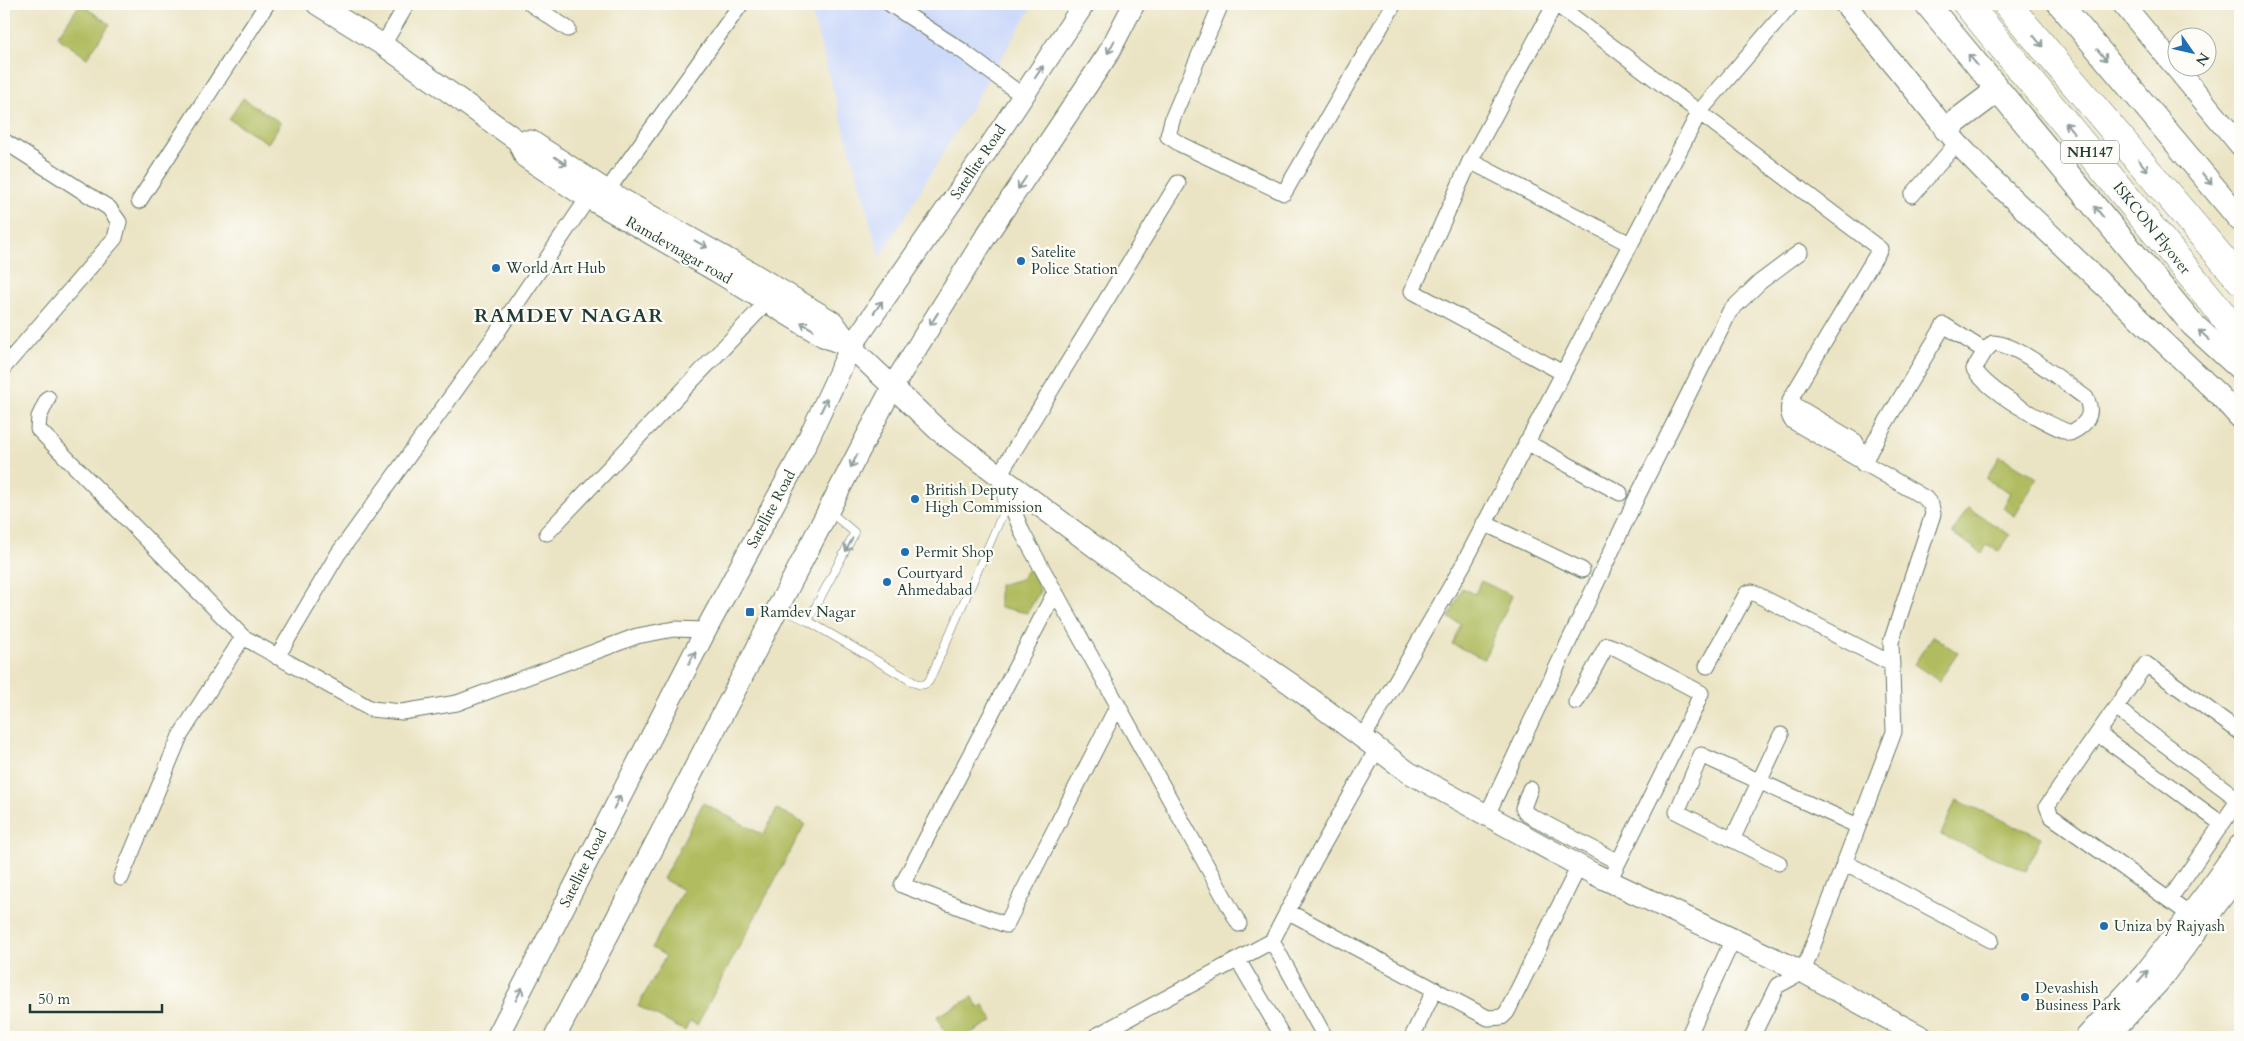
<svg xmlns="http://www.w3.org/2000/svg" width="2244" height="1041" font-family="Cardo,serif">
	<rect width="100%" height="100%" fill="#fdfcf7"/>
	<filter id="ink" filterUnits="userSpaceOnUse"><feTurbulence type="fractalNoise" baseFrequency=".02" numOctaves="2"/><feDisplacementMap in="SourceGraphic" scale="10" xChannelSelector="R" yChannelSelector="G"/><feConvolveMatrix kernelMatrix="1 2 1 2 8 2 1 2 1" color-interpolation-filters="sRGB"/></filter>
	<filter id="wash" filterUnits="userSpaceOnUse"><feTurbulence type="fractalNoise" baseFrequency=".0096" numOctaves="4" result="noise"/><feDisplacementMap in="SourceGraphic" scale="20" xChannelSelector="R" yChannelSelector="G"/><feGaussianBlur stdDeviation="1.12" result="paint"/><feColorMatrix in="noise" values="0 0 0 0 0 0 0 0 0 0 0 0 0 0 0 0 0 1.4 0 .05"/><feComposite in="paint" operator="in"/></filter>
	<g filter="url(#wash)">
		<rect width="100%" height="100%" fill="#ebe4c4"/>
		<path fill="#cedafa" d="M809 4H1034L880 257Z"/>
		<path fill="#b0bc5e" stroke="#687c49" d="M80 4 110 24 87 58 57 37Z
			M243 98 281 123 268 143 229 119Z
			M2000 456 2037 478 2015 516 2003 508 2011 493 1986 479Z
			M1968 508 2010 535 1999 552 1987 545 1982 553 1952 533Z
			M1030 566 1040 591 1027 613 999 607V585L1021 579Z
			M1481 581 1512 596 1484 659 1452 644 1461 624 1449 618 1462 588 1475 594Z
			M1933 636 1958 653 1939 681 1914 664Z
			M1956 800 2041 837 2026 871 1941 835Z
			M703 803 763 835 777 809 805 824 697 1025 690 1021 685 1031 638 1006 666 956 652 948 683 890 663 879Z
			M973 997 978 1008 984 1005 993 1021 963 1037H948L937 1016Z"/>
	</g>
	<g filter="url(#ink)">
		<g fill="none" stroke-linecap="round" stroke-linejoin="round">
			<g stroke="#676" stroke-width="9">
				<path id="lane" d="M780 608 808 621 853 536 854 532 830 512
					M808 621 915 683C921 685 924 686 929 681L1003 513 1001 492"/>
			</g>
			<g stroke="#676" stroke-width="17">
				<path id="street" d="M531 4 568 29
					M890 4 961 50 1023 96
					M1221 4 1173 117 1168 136 1180 144 1284 193 1394 4
					M1555 4 1470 161 1412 291 1563 373
					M1556 4 1880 249 1791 398C1788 407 1787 413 1792 421L1925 498 1931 505 1933 514 1891 642 1894 732 1803 972 1777 986 1752 1037
					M383 45 407 4
					M4 141 109 208 119 222 115 238 4 367
					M1470 161 1630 244
					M1178 183 999 475 1023 534 1239 924
					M607 191 741 4
					M1912 195 1957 143
					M139 201 267 4
					M48 398 39 417 38 429 243 637
					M1791 398 1796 406 1855 441 1860 450 1863 464
					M1526 442 1620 493
					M1863 464 1879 434 1944 325 1985 351 1993 343C2019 344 2063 382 2086 398 2095 415 2085 426 2070 433 2043 422 1990 393 1974 369L1985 351
					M1484 523 1582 570
					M547 533 767 302
					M1055 592 902 885 1006 925 1118 705
					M277 657 338 554 494 337 588 198
					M1707 666 1747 593 1752 592 1892 664
					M1576 702 1607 645 1618 649 1701 693 1695 708 1609 881
					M2116 708 2239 800
					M2098 734 2222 824
					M1363 738 1463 565 1700 111 1792 4
					M1530 789 1523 808 1527 814 1618 862
					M1487 815 1638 495 1730 311 1760 282 1800 252
					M1732 840 1781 735
					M1844 862 1991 940
					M1779 863 1677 812 1701 755 1858 826
					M121 878 180 736 243 637 371 709 402 712 457 703 637 636 674 629 706 630
					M2169 900 2240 798
					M1287 911 1488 1018 1502 1017 1507 1012 1579 866
					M2190 915 2051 816 2047 806 2146 664 2240 732
					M1272 941 1325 1037
					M1238 960 1283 1037
					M1094 1037 1272 941 1315 859 1377 749
					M1412 1037 1435 989
					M1688 1037 1733 939"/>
			</g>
			<g stroke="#676" stroke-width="23">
				<path id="secondary" d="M317 4 383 45 518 141 525 157 578 192 716 271 823 336 851 347
					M1845 4 1957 143 1991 178 2218 394 2240 418
					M2123 4 2240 145
					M518 141H531L607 191 752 273 833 322 851 347 938 430 1145 584 1291 684 1408 772 1594 874 1803 972 1922 1037
					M497 1037 706 630 803 450 851 347 986 152 1084 4
					M555 1037 893 386 986 236 1108 54 1134 4
					M2086 1037 2145 973 2205 895 2240 845
					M2107 1037 2158 983 2240 873"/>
			</g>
			<g stroke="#676" stroke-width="26">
				<path id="primary" d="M1927 4 2193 325 2240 368
					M2060 4 2240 219
					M1946 129 1998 90"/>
			</g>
			<g stroke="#676" stroke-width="29">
				<path id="highway" d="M1967 4 2212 301 2240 338
					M2007 4 2240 280"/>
			</g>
			<use href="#lane" stroke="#fff" stroke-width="8"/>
			<use href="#street" stroke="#fff" stroke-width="15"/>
			<use href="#secondary" stroke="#fff" stroke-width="21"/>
			<use href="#primary" stroke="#fff" stroke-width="24"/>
			<use href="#highway" stroke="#fff" stroke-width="28"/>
		</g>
		<defs><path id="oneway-shaft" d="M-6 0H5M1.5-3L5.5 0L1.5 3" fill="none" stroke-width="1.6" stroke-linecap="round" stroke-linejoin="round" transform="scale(1.25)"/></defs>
		<g stroke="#8f9e9a">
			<use href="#oneway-shaft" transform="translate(2038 41) rotate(50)"/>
			<use href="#oneway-shaft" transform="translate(1111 47) rotate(118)"/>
			<use href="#oneway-shaft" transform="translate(2102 55) rotate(50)"/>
			<use href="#oneway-shaft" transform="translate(1973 60) rotate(-130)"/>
			<use href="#oneway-shaft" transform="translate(1039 72) rotate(-56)"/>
			<use href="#oneway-shaft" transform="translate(2070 128) rotate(-129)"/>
			<use href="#oneway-shaft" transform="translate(561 161) rotate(34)"/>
			<use href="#oneway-shaft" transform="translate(2143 165) rotate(50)"/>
			<use href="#oneway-shaft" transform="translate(2207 179) rotate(50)"/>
			<use href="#oneway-shaft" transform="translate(1022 183) rotate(124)"/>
			<use href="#oneway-shaft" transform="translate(2099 212) rotate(-130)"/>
			<use href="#oneway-shaft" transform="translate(701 244) rotate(29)"/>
			<use href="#oneway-shaft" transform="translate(878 307) rotate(-55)"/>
			<use href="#oneway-shaft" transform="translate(934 319) rotate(122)"/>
			<use href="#oneway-shaft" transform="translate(807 326) rotate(-149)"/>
			<use href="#oneway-shaft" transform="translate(2204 335) rotate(-138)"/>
			<use href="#oneway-shaft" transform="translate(824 405) rotate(-65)"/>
			<use href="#oneway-shaft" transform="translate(854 461) rotate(117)"/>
			<use href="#oneway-shaft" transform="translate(849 545) rotate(118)"/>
			<use href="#oneway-shaft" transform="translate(692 658) rotate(-63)"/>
			<use href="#oneway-shaft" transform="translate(617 802) rotate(-63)"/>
			<use href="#oneway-shaft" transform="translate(2143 976) rotate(-49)"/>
			<use href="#oneway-shaft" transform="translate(519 994) rotate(-63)"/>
		</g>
	</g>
	<g fill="#1f6fb2" stroke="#fdfcf7" stroke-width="2">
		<circle cx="1021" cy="261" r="5"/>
		<circle cx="496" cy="268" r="5"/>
		<circle cx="915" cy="499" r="5"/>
		<circle cx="905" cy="552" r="5"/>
		<circle cx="887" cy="582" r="5"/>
		<rect x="745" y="607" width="10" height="10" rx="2.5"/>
		<circle cx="2104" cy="926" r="5"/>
		<circle cx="2025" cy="997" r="5"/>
	</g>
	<g text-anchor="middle" stroke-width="4.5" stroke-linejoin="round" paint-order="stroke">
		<rect fill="#fdfcf7" stroke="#62766e" stroke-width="1" x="2061" y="140.5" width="58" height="23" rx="4"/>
		<g font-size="14" font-weight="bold" fill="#1f3d34">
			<text x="2090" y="157">NH147</text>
		</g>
		<g font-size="15" fill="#1f3d34" stroke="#fdfcf7">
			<text transform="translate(978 162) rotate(-56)" y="5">Satellite Road</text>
			<text transform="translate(2152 228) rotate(51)" y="5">ISKCON Flyover</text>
			<text transform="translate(679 250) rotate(30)" y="5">Ramdevnagar road</text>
			<text transform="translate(771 509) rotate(-62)" y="5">Satellite Road</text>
			<text transform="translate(583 868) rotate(-63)" y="5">Satellite Road</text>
		</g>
		<g font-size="15" fill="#1f3d34" stroke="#fdfcf7" text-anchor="start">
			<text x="1031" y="257">Satelite<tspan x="1031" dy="17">Police Station</tspan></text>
			<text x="506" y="273">World Art Hub</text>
			<text x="925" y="495">British Deputy<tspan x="925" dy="17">High Commission</tspan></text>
			<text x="915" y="557">Permit Shop</text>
			<text x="897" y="578">Courtyard<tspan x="897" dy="17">Ahmedabad</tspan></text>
			<text x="760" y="617">Ramdev Nagar</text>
			<text x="2114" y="931">Uniza by Rajyash</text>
			<text x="2035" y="993">Devashish<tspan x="2035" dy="17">Business Park</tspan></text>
		</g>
		<g font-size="20" font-weight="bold" letter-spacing="1" fill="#1f3d34" stroke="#fdfcf7">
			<text x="569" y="322">RAMDEV NAGAR</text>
		</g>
	</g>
	<rect width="2244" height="1041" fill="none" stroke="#fdfcf7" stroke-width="20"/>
	<g transform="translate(2192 52) rotate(124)"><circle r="24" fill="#fdfcf7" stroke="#a4b0a9"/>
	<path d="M0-4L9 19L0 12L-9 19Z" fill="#1f6fb2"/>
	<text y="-8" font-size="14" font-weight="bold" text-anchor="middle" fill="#1f3d34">N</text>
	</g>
	<path d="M30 1004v8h132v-8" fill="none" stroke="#1f3d34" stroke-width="2.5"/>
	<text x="38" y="1004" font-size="15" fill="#1f3d34" stroke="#fdfcf7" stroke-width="4" paint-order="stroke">50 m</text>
</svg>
